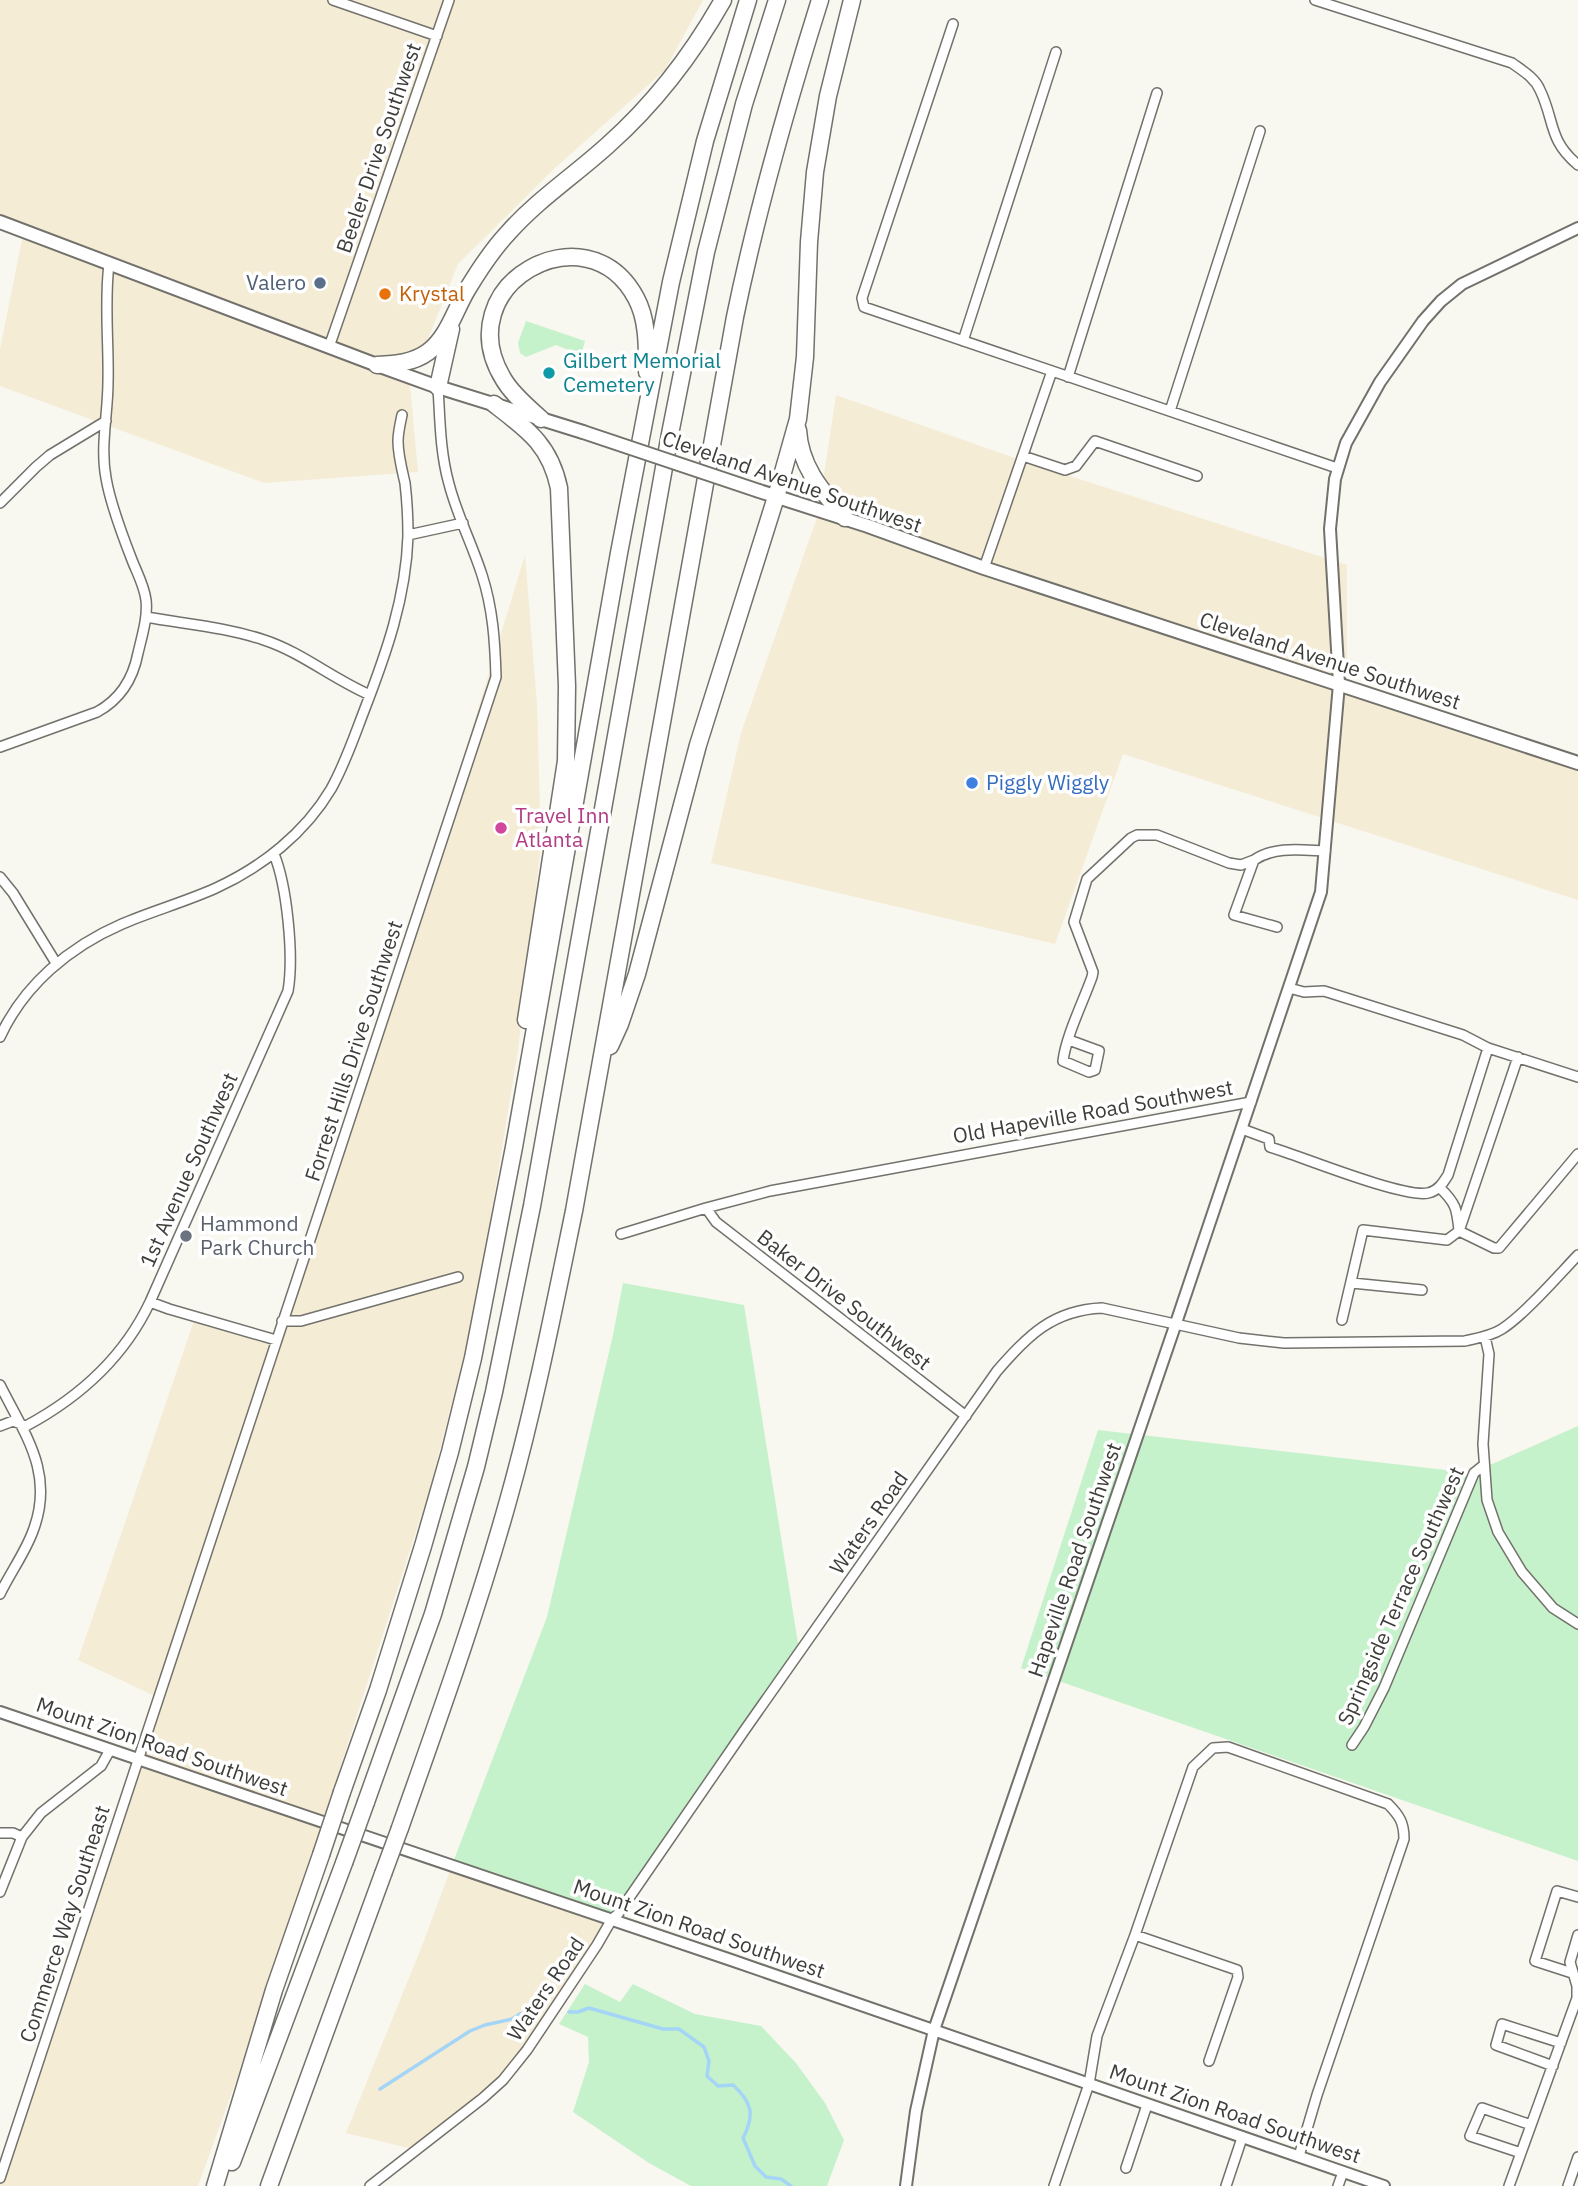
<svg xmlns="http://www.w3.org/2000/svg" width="1578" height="2186" font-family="'IBM Plex Sans',sans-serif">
	<rect width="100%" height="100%" fill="#f8f7f0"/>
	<path fill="#f5ecd6" d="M0 0H703L665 70 555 168 458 264 410 384 418 472 264 483 0 386V349L24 230 0 220Z
		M836 395 1023 461 1347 565V680L1578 758V900L1123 754 1055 944 711 863 741 733 818 515Z
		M525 555 537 704 541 845 518 1050 476 1308 430 1488 266 1998 198 2186H0V2166L157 1697 78 1660 196 1315 273 1340 419 903Z
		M452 1865 607 1921 538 2038 500 2080 417 2150 346 2133 422 1946Z"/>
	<path fill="#c5f2cb" d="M526 321 585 341 581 355 556 345 526 357 520 353 518 343Z
		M623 1283 744 1305 800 1656 667 1843 628 1891 607 1921 452 1865 547 1617 613 1335Z
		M1578 1426V1861L1021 1668 1098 1430 1472 1473Z
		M585 1984 620 2002 633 1984 695 2014 761 2026 796 2063 825 2103 844 2140 827 2186H691L649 2163 573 2112 589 2062 588 2037 559 2024Z"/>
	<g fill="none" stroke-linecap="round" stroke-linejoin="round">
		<path stroke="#a4d5f7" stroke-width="3.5" d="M569 2012H578L589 2008 663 2029H679L704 2047 709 2061 707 2076 718 2086 733 2085C752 2102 755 2115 743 2138L755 2166 766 2177 781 2179 791 2186
			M380 2089 470 2031 485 2025 512 2019 520 2014 543 2008"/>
		<g stroke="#72716b" stroke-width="12">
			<path id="minor" d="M333 0 437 36
				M1315 0 1512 63C1523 71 1535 78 1540 90 1555 121 1548 140 1578 165
				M953 24 862 298 864 307 1337 468
				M963 341 1056 52
				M329 347 449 0
				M1068 377 1157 93
				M1170 411 1260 131
				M1023 456 1065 470 1076 466 1095 441 1197 476
				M0 503 36 467 50 455 106 421
				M408 535 463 523
				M984 568 1052 371
				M146 617C185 624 226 627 264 640 301 652 333 679 370 695
				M0 747 97 712C121 699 133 679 138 653 142 636 148 617 146 600 144 585 137 573 132 560 123 537 110 502 106 478 100 446 108 414 108 382 109 343 104 304 109 264
				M0 877 13 893 56 963
				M1277 927 1234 915 1254 860C1275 846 1301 850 1325 851
				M1289 988 1304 992 1324 991 1463 1035 1488 1048 1578 1077
				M0 1037C24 985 69 947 122 924 152 911 185 902 216 888 262 867 305 833 331 789 345 764 354 737 364 711 386 654 406 598 408 536 408 519 407 500 405 483 402 470 398 455 398 441 398 433 400 424 402 415
				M1069 1040 1099 1051 1095 1070 1089 1072 1063 1061C1066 1036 1083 1002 1092 977L1093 972 1074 922 1087 879 1131 838 1137 835H1157L1229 863 1241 865 1254 860
				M1242 1129 1269 1139 1270 1147 1285 1152C1312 1161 1405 1198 1428 1193 1438 1191 1443 1183 1448 1175L1488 1048
				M1439 1187C1456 1203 1457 1209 1459 1231L1494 1248H1499L1578 1154
				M706 1208 716 1222 966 1416
				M621 1234 706 1208 770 1191 1251 1102
				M1352 1283 1422 1290
				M150 1302 169 1309 276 1340
				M1342 1320 1363 1230 1447 1240 1459 1231 1518 1057
				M282 1321H301L458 1277
				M1485 1337 1489 1354 1483 1444 1487 1500 1498 1532 1522 1572 1553 1608 1578 1624
				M0 1385C25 1435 55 1473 33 1531 25 1553 10 1573 0 1594
				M0 1426 13 1421 26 1426C80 1397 124 1357 150 1302L288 991C294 956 287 886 274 854
				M1352 1745 1364 1727 1384 1688 1474 1473 1484 1465
				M0 1833H13L22 1837
				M0 1892 22 1837 41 1813 101 1766 110 1750
				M1135 1935 1237 1970 1238 1977 1209 2061
				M1572 1973 1535 1961 1557 1891 1578 1897
				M1553 2066 1496 2045 1502 2024 1561 2043
				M1521 2153 1470 2136 1482 2108 1531 2125
				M1126 2168 1147 2105
				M0 2178 496 677C495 642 493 609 482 575 472 544 457 515 449 484 440 452 440 419 438 387
				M370 2186 483 2098 503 2080 527 2050 597 1945 612 1919 618 1914 744 1731 997 1371C1027 1336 1053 1310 1102 1308L1239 1338 1284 1343 1465 1341C1478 1338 1491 1336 1502 1329 1526 1313 1557 1277 1578 1255
				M1054 2186 1089 2084 1097 2036 1135 1935 1193 1767 1213 1748 1228 1747 1388 1804C1400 1816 1404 1823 1404 1839L1317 2095 1299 2156
				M1226 2186 1242 2138
				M1338 2186 1343 2172
				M1509 2186 1577 1998V1986L1570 1962 1578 1935
				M1568 2186 1578 2157"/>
		</g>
		<g stroke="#72716b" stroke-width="14">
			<path id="tertiary" d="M0 1712C243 1796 488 1877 731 1960 949 2035 1166 2112 1384 2186
				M906 2186 916 2111 934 2030 1176 1323 1321 892 1339 684 1330 529 1335 479 1346 443 1380 382 1423 321 1441 301 1462 284 1578 228"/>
		</g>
		<g stroke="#72716b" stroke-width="16">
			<path id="secondary" d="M0 222 377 365 438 387 583 432
				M759 491 868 526 984 568 1578 763"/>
		</g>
		<g stroke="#72716b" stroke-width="19">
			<path id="motorway" d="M377 365C395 364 413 363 428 352 448 337 455 310 467 290 479 270 492 250 508 233 537 200 575 175 608 145 655 103 692 55 723 0
				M438 387 451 329
				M494 404C528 430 550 445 559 488L567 686 566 761 526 1020
				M541 419C528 407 513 395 504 380 445 285 587 206 636 298 648 320 647 348 647 372
				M798 430C800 467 822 491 845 518
				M610 1046 620 1024 637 974 698 745 776 497 798 419 805 357 809 242 815 172 828 96 852 0
				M342 1792 378 1690 423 1546 450 1452 473 1358 514 1147 619 553 671 282 705 141 748 0
				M366 1802 433 1614 476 1467 494 1392 532 1206 670 434 706 252 744 104 777 0
				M400 1828C438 1720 477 1612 508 1501 535 1405 554 1308 574 1211L735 317C757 210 787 105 820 0
				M232 2162 344 1863
				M215 2186 274 1990 321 1855
				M269 2186 383 1874"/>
		</g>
		<use href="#minor" stroke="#fff" stroke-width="9"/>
		<use href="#tertiary" stroke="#fff" stroke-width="10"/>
		<use href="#secondary" stroke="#fff" stroke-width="12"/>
		<use href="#motorway" stroke="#fff" stroke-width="16"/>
		<g stroke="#72716b" stroke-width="16" stroke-linecap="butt">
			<path id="secondary-bridge" d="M583 432 759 491"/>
		</g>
		<g stroke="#72716b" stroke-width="19" stroke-linecap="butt">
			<path id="motorway-bridge" d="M321 1855 342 1792
				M344 1863 366 1802
				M383 1874 400 1828"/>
		</g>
		<use href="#secondary-bridge" stroke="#fff" stroke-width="12"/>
		<use href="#motorway-bridge" stroke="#fff" stroke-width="16"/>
	</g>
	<circle fill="#5c6f8a" stroke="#fff" stroke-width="2.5" cx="320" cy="283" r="7"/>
	<circle fill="#e8710a" stroke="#fff" stroke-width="2.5" cx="385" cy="294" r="7"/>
	<circle fill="#0f9aa8" stroke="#fff" stroke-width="2.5" cx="549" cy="373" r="7"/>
	<circle fill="#3f7fe0" stroke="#fff" stroke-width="2.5" cx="972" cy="783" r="7"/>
	<circle fill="#d1479c" stroke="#fff" stroke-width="2.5" cx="501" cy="828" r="7"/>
	<circle fill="#6b7280" stroke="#fff" stroke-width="2.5" cx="186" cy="1236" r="7"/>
	<g text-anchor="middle" stroke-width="7" stroke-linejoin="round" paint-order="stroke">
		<g font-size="21" fill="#3d3d3a" stroke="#fff">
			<text transform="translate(379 148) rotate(-71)" y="7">Beeler Drive Southwest</text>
			<text transform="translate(792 482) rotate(19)" y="7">Cleveland Avenue Southwest</text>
			<text transform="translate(1330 661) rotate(18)" y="7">Cleveland Avenue Southwest</text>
			<text transform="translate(354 1051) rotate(-72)" y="7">Forrest Hills Drive Southwest</text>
			<text transform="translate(1093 1112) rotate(-10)" y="7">Old Hapeville Road Southwest</text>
			<text transform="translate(189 1170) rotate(-66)" y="7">1st Avenue Southwest</text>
			<text transform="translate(844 1300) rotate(38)" y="7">Baker Drive Southwest</text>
			<text transform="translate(869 1523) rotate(-55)" y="7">Waters Road</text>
			<text transform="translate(1075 1560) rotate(-71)" y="7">Hapeville Road Southwest</text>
			<text transform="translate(1401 1596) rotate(-66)" y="7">Springside Terrace Southwest</text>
			<text transform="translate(162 1747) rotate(19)" y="7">Mount Zion Road Southwest</text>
			<text transform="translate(65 1924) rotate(-72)" y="7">Commerce Way Southeast</text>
			<text transform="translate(699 1929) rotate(19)" y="7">Mount Zion Road Southwest</text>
			<text transform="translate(546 1989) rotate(-56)" y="7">Waters Road</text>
			<text transform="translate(1235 2114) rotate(19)" y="7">Mount Zion Road Southwest</text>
		</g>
		<g font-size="21" fill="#4e5e75" stroke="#fff" text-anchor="end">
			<text x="306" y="290">Valero</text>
		</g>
		<g font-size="21" fill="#c56008" stroke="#fff" text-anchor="start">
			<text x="399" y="301">Krystal</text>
		</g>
		<g font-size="21" fill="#0d838f" stroke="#fff" text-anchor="start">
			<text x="563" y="368">Gilbert Memorial<tspan x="563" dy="24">Cemetery</tspan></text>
		</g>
		<g font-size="21" fill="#366cbe" stroke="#fff" text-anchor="start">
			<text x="986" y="790">Piggly Wiggly</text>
		</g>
		<g font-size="21" fill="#b23c85" stroke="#fff" text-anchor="start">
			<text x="515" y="823">Travel Inn<tspan x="515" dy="24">Atlanta</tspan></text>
		</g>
		<g font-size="21" fill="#5b616d" stroke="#fff" text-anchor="start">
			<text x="200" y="1231">Hammond<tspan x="200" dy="24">Park Church</tspan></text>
		</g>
	</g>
</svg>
